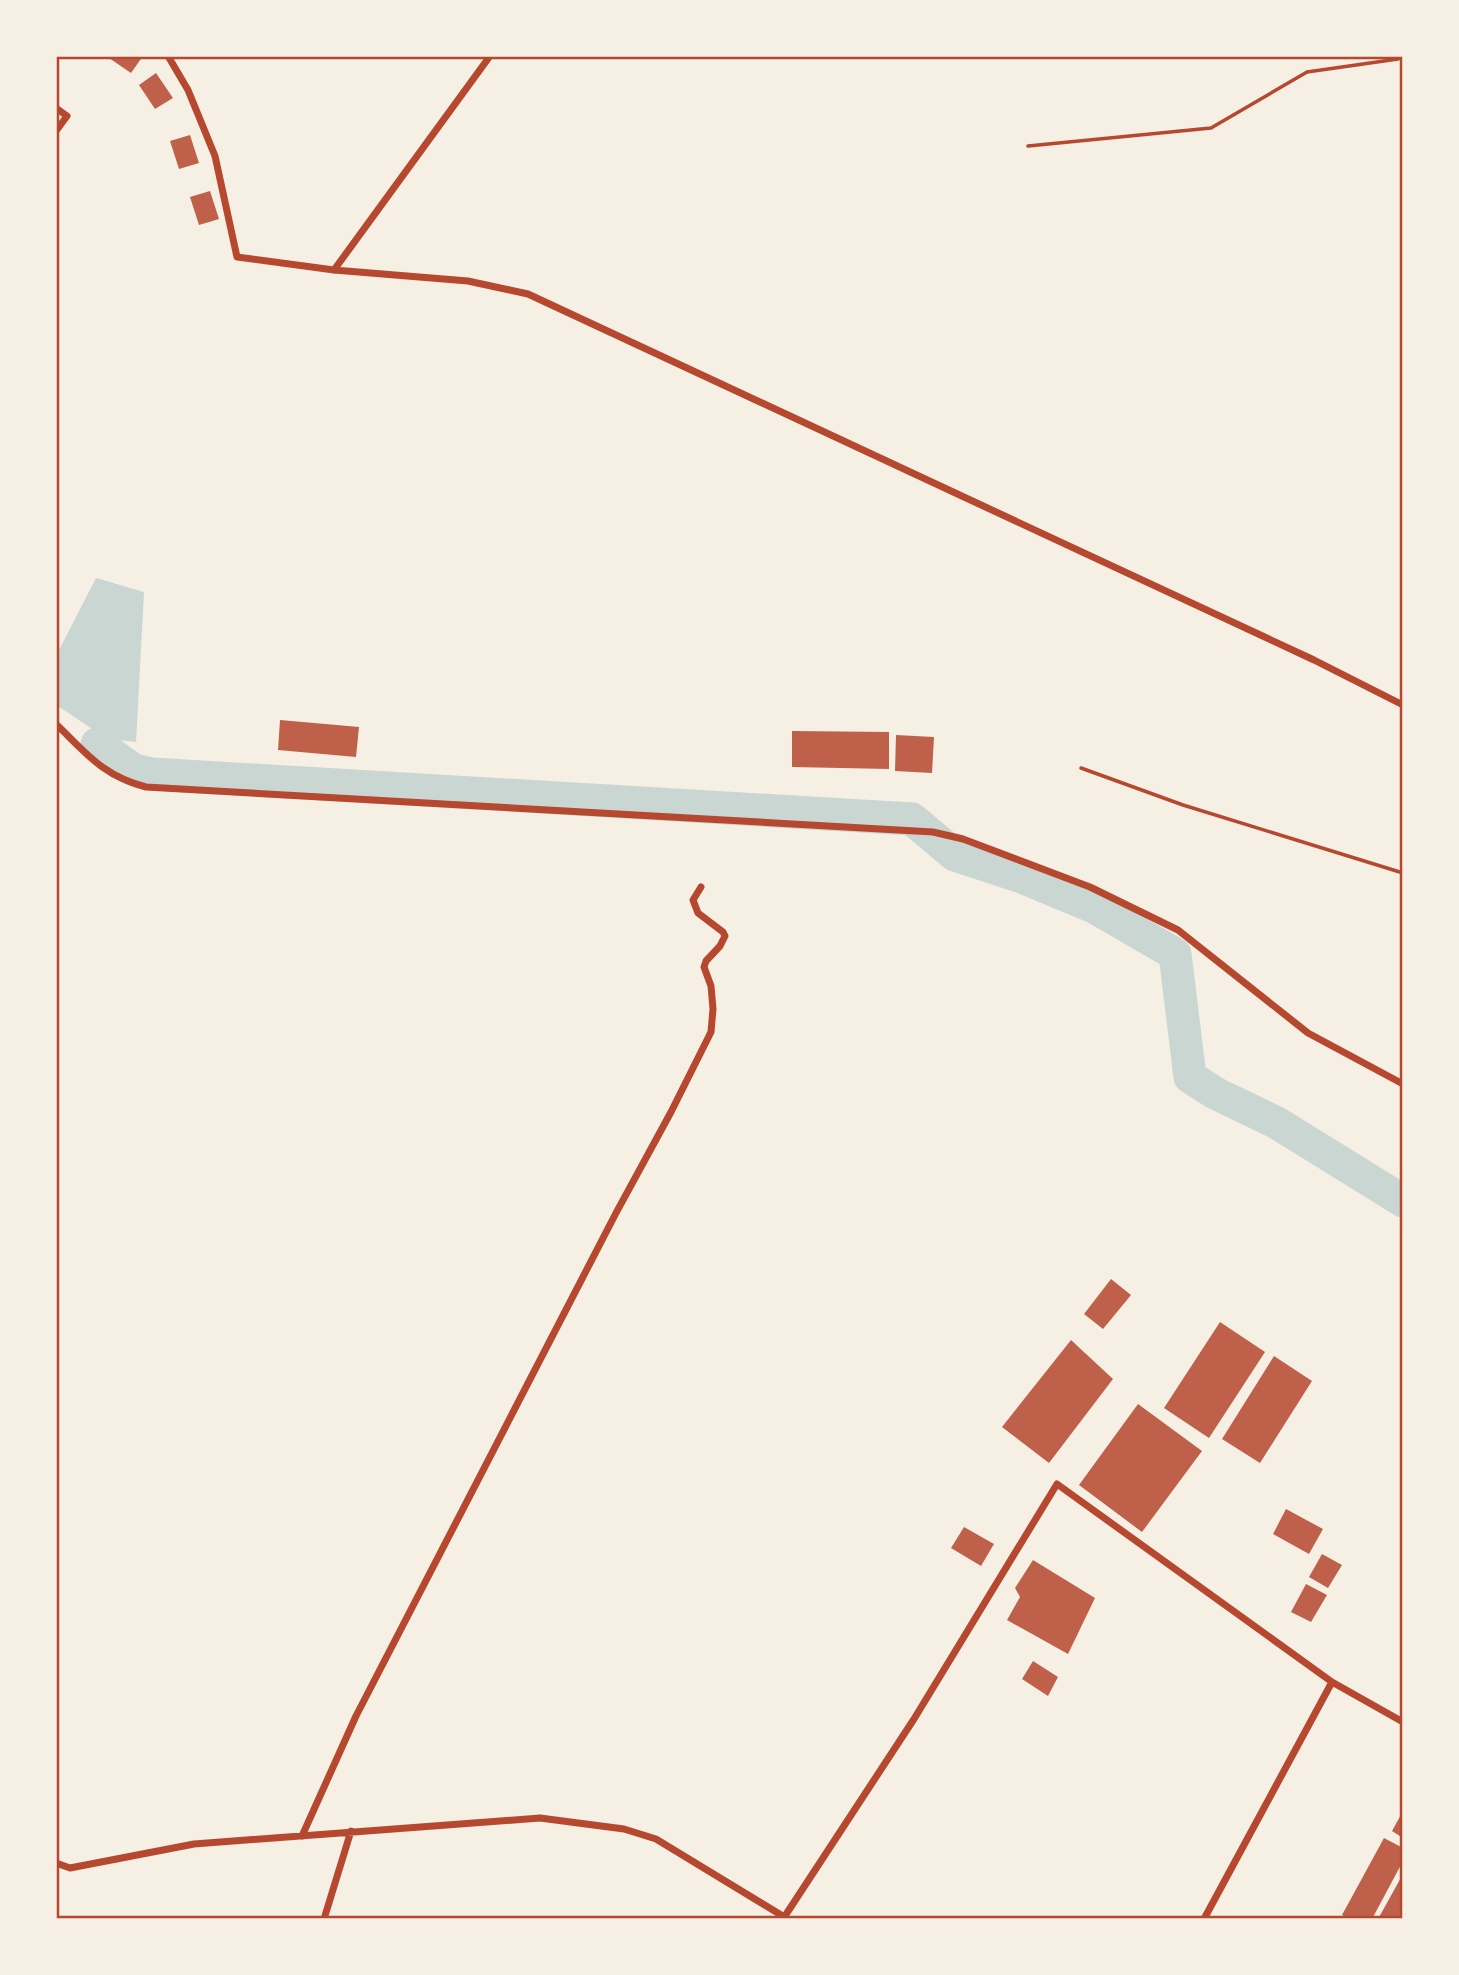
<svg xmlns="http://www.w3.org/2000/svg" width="1459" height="1975" font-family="'Work Sans',sans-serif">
	<rect width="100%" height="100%" fill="#f6efe4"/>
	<path fill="#c9d6d2" d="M96 578 144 592 136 742 107 739 58 706 56 656Z"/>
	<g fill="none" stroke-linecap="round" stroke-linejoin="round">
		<path stroke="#c9d6d2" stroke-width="33" d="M97 744 134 770 152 774 912 819 955 855 1022 877 1094 907 1175 954 1190 1077 1215 1093 1277 1123 1403 1201"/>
	</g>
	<path fill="#bf614a" d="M106 56H143L131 73Z
		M156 73 173 98 155 109 139 85Z
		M190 135 199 163 179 169 170 141Z
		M210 191 219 219 199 225 190 197Z
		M280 720 359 727 356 757 278 750Z
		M792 731 889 732V769L792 767Z
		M896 735 934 737 932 773 895 771Z
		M1111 1279 1131 1295 1103 1329 1084 1314Z
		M1220 1322 1265 1352 1209 1438 1164 1408Z
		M1071 1340 1113 1379 1049 1463 1002 1427Z
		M1274 1356 1312 1381 1260 1463 1222 1439Z
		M1138 1404 1202 1451 1142 1532 1079 1485Z
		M1286 1509 1323 1529 1309 1554 1273 1534Z
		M964 1527 994 1544 981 1566 951 1548Z
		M1322 1554 1342 1565 1328 1588 1309 1577Z
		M1033 1560 1095 1598 1068 1654 1007 1620 1020 1597 1015 1588Z
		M1306 1584 1327 1595 1311 1622 1291 1612Z
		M1033 1661 1058 1677 1048 1696 1022 1679Z
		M1403 1811V1838L1392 1831Z
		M1384 1838 1403 1848V1861L1372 1919H1349L1342 1915Z
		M1403 1874V1919H1378Z"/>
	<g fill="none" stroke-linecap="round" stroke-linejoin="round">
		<path stroke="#b5482f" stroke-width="3.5" d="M1028 146 1211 128 1307 72 1398 59 1403 56
			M1081 768 1183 805 1403 873"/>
		<path stroke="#b5482f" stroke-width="7" d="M168 56 188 90 215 156 237 257 334 270 468 281 528 294 1314 660 1403 705
			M56 108 67 116 56 131
			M334 270 490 56
			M56 724C87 754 103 776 146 787L933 832 963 839 1090 887 1178 930 1308 1033 1403 1084
			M302 1836 356 1716 616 1213 671 1112 711 1032 713 1009 711 986 704 967 706 961 720 946 725 936 723 932 698 913 693 900 701 887
			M56 1863 70 1868 194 1844 540 1818 624 1829 656 1839 786 1918
			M324 1919 351 1831
			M783 1919 914 1719 1057 1484 1332 1682 1403 1722
			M1204 1919 1332 1682"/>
	</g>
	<rect width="1459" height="1975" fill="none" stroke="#f6efe4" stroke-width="116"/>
	<rect x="58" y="58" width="1343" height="1859" fill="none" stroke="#b5482f" stroke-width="2.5"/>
</svg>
